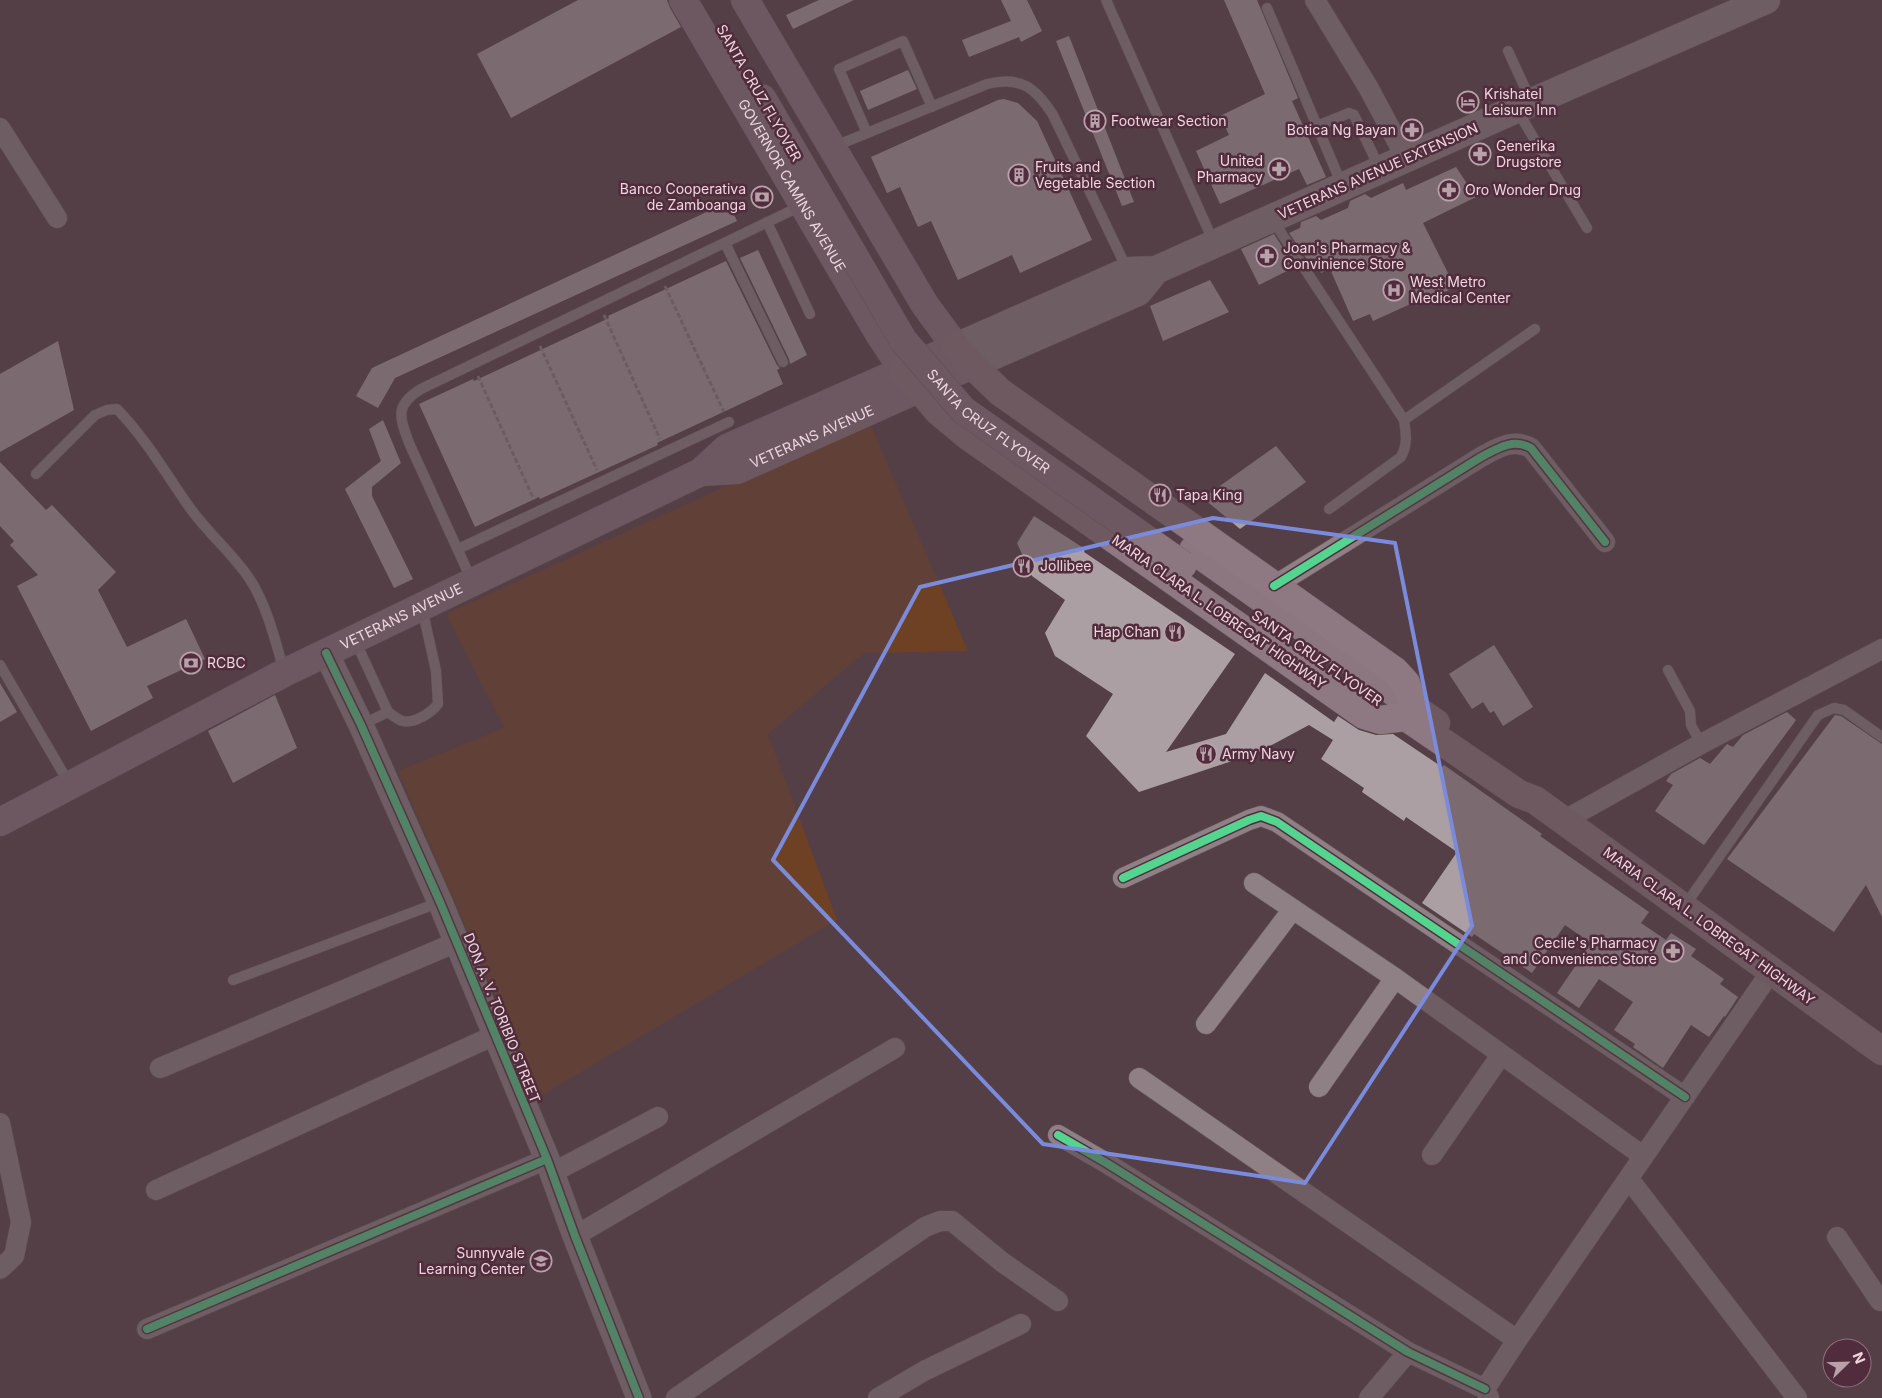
<svg xmlns="http://www.w3.org/2000/svg" width="1882" height="1398" font-family="Inter,sans-serif">
	<rect width="100%" height="100%" fill="#543f47"/>
	<path fill="#6f4124" d="M869 421 968 651 864 653 768 734 837 920 539 1097 398 771 504 728 446 614Z"/>
	<path fill="#ac9fa4" d="M578 0H667L670 8 681 27 511 118 477 54Z
		M819 0H854L793 29 786 15Z
		M1001 0H1027L1042 31 1021 42 1019 37 969 57 962 40 1011 21Z
		M1224 0H1257L1298 98 1292 101 1326 177 1307 185 1299 169 1220 204 1196 151 1229 135 1220 116 1265 94Z
		M1069 36 1134 202 1122 206 1056 41Z
		M908 70 917 89 868 110 860 91Z
		M1004 99 1018 103 1037 121 1092 240 1020 273 1012 255 958 280 931 221 918 227 900 187 887 193 871 157 998 100Z
		M1456 167 1476 197 1423 223 1455 287 1416 306 1415 302 1373 321 1370 314 1353 321 1330 269 1321 273 1314 258 1308 261 1289 233 1300 228 1301 222 1316 216 1321 220 1348 208 1350 201 1365 194 1371 198 1403 183 1406 190Z
		M728 202 737 221 395 378 378 408 356 396 372 368Z
		M1274 234 1295 267 1259 285 1241 249Z
		M758 250 807 355 790 364 789 359 740 258Z
		M726 261 777 365 780 368 777 370 783 384 657 443 658 445 540 499 539 497 475 527 419 404 473 379 474 381 609 318 608 316Z
		M1210 280 1229 312 1163 341 1150 306Z
		M58 341 74 410 0 452V374Z
		M383 420 401 463 372 487V496L413 579 394 588 345 489 381 461 369 429Z
		M1276 446 1306 482 1240 529 1203 498Z
		M0 462 46 510 52 505 116 572 98 590 127 647 186 619 205 659 147 686 153 698 91 731 17 586 38 575 10 545 14 541 0 526Z
		M1034 516 1085 549 1084 552 1235 654 1166 752 1226 734 1265 673 1334 722 1338 716 1359 730 1376 735 1393 734 1442 767 1444 765 1542 834 1540 836 1649 912 1641 923 1666 940 1671 933 1696 949 1691 956 1724 979 1720 984 1738 997 1725 1017 1724 1016 1709 1037 1691 1025 1663 1068 1633 1047 1635 1044 1614 1030 1633 1002 1599 979 1579 1008 1557 993 1591 943 1565 925 1532 973 1474 934 1472 937 1422 903 1457 852 1406 817 1404 821 1362 792 1364 788 1321 759 1333 740 1309 725 1259 752 1139 792 1086 736 1113 694 1055 656 1045 633 1065 600 1032 576 1017 543Z
		M1494 645 1533 707 1503 726 1494 711 1490 713 1483 702 1472 709 1449 674Z
		M0 683 17 712 0 722Z
		M275 695 297 748 233 783 208 731Z
		M1787 712 1796 720 1704 845 1655 811 1673 785 1666 781 1671 774 1700 758 1710 764 1727 744 1733 747 1743 735Z
		M1835 715 1841 716 1882 744V917L1866 885 1834 932 1727 859Z"/>
	<g fill="none" stroke-linecap="round" stroke-linejoin="round">
		<g stroke="#6f5d64" stroke-width="11">
			<path id="service" d="M1106 0 1214 243
				M1267 8 1342 185
				M1508 51 1531 101
				M1517 110 1587 228
				M1317 126 1349 113 1354 115 1380 169
				M867 133 839 69 903 41 932 107
				M833 147 987 84C1021 76 1035 87 1053 115L1128 271
				M1272 219 1404 420 1535 329
				M767 222 810 314
				M725 243 783 362
				M36 474 95 415 107 410 117 409C146 439 166 474 190 508 208 533 232 553 249 578 267 605 275 640 284 671
				M1329 509 1401 457C1408 444 1406 434 1404 420
				M458 549 729 422
				M472 581 409 443C399 416 395 405 421 389L803 205
				M355 640 388 712
				M0 665 70 785
				M1668 670 1690 711 1691 725 1701 744
				M361 725 388 712C392 715 397 719 402 721 414 724 431 713 438 704L436 671 422 608
				M1684 907 1818 715 1834 708 1844 710 1882 737
				M233 980 440 902"/>
		</g>
		<g stroke="#6f5d64" stroke-width="21">
			<path id="minor" d="M1315 0 1368 87 1406 158
				M0 128 57 218
				M1274 586 1481 457C1498 448 1513 438 1531 448L1605 542
				M1563 821 1701 744 1882 649
				M1123 878 1249 820 1261 816 1277 822 1685 1097
				M1254 883 1395 978 1643 1156
				M1206 1024 1293 909
				M160 1068 457 942
				M1139 1078 1517 1340
				M1319 1087 1395 978
				M0 1123 21 1222 14 1256 0 1269
				M1058 1135 1108 1164 1408 1352 1485 1389
				M1432 1155 1501 1055
				M552 1173 658 1117
				M1629 1179 1797 1398
				M156 1190 495 1035
				M575 1236 895 1048
				M1837 1237 1880 1301
				M147 1329 547 1159
				M676 1398 925 1227 940 1221H952L1002 1262 1058 1301
				M878 1398 924 1371 1021 1324
				M1369 1398 1408 1352
				M1489 1398 1485 1389 1517 1340 1772 970"/>
		</g>
		<g stroke="#6f5d64" stroke-width="26">
			<path id="tertiary" d="M326 653 361 725 440 902 547 1159 575 1236 639 1398"/>
		</g>
		<g stroke="#6f5d64" stroke-width="29">
			<path id="secondary" d="M956 347 1128 271 1156 270 1532 102 1766 0
				M972 365 1138 292 1156 270"/>
		</g>
		<g stroke="#6f5d64" stroke-width="29">
			<g id="primary">
				<path id="s1" d="M683 0 878 332 903 370"/>
				<path id="s2" d="M701 472 737 470 972 365"/>
				<path d="M1193 550 1385 685 1414 708"/>
				<path id="s3" d="M0 822 284 673 701 472 727 448 956 347 925 305 745 0"/>
			</g>
		</g>
		<g stroke="#6f5d64" stroke-width="29">
			<path id="trunk" d="M956 347 972 365 1000 392 1395 671 1406 683 1414 708 1436 723
				M903 370 938 411 968 436 1364 715 1380 720 1406 717 1519 794 1535 800 1882 1051"/>
		</g>
		<path stroke="#8b7c82" stroke-width="3" stroke-dasharray="5 2.5" stroke-linecap="butt" d="M665 286 724 412
			M604 315 660 439
			M540 346 597 470
			M478 376 534 500"/>
		<use href="#service" stroke="#8f8085" stroke-width="10"/>
		<use href="#minor" stroke="#8f8085" stroke-width="20"/>
		<use href="#tertiary" stroke="#8f8085" stroke-width="25"/>
		<use href="#secondary" stroke="#8f8085" stroke-width="28"/>
		<use href="#primary" stroke="#8c7780" stroke-width="28"/>
		<use href="#trunk" stroke="#8e7881" stroke-width="28"/>
		<g stroke="#6f5d64" stroke-width="29" stroke-linecap="butt">
			<g id="primary-bridge">
				<path id="s4" d="M762 98 903 340 963 410 1183 565"/>
			</g>
		</g>
		<use href="#primary-bridge" stroke="#8c7780" stroke-width="28"/>
		<g stroke="#512c3c" stroke-width="11">
			<path id="cycleway" d="M1274 586 1481 457C1498 448 1513 438 1531 448L1605 542
				M326 653 361 725 440 902 547 1159 575 1236 639 1398
				M1123 878 1249 820 1261 816 1277 822 1685 1097
				M1058 1135 1108 1164 1408 1352 1485 1389
				M147 1329 547 1159"/>
		</g>
		<use href="#cycleway" stroke="#53d58f" stroke-width="8"/>
	</g>
	<path d="M0 0H1882V1398H0ZM1213 518 1395 543 1472 926 1305 1183 1043 1144 773 860 920 587Z" fill="#543f47" fill-opacity=".55" fill-rule="evenodd"/>
	<path fill="none" stroke="#7b8bdb" stroke-width="4" stroke-linejoin="round" d="M1213 518 1395 543 1472 926 1305 1183 1043 1144 773 860 920 587Z"/>
	<defs>
		<g id="hotel-ring" transform="scale(1.125)"><circle r="9.5" fill="#512c3c" stroke="#b8a1a9" stroke-width="1.5"/><path d="M-6-4.5h1.5V1H6V5H4.5V3h-9V5H-6ZM-4 0a1.8 1.8 0 1 1 3.6 0ZM.5 0V-2.5h3Q6-2.5 6 0Z" fill="#b8a1a9"/></g>
		<g id="building-ring" transform="scale(1.125)"><circle r="9.5" fill="#512c3c" stroke="#b8a1a9" stroke-width="1.5"/><path d="M-4-6H4V6H1V3H-1V6H-4ZM-2.5-4.3h1.7v1.8h-1.7ZM.8-4.3h1.7v1.8H.8ZM-2.5-1h1.7V.8h-1.7ZM.8-1h1.7V.8H.8Z" fill="#b8a1a9"/></g>
		<g id="pharmacy-ring" transform="scale(1.125)"><circle r="9.5" fill="#512c3c" stroke="#b8a1a9" stroke-width="1.5"/><path d="M-2-6h4v4h4v4h-4v4h-4v-4h-4v-4h4Z" fill="#b8a1a9"/></g>
		<g id="bank-ring" transform="scale(1.125)"><circle r="9.5" fill="#512c3c" stroke="#b8a1a9" stroke-width="1.5"/><path d="M-6-4H6V4H-6ZM0-2.3a2.3 2.3 0 1 0 0 4.6a2.3 2.3 0 1 0 0-4.6Z" fill="#b8a1a9"/></g>
		<g id="hospital-ring" transform="scale(1.125)"><circle r="9.5" fill="#512c3c" stroke="#b8a1a9" stroke-width="1.5"/><path d="M-5-5h3v3.5h4V-5h3V5h-3V1.5h-4V5h-3Z" fill="#b8a1a9"/></g>
		<g id="restaurant-ring" transform="scale(1.125)"><circle r="9.5" fill="#512c3c" stroke="#b8a1a9" stroke-width="1.5"/><path d="M-5-6h1v4h1v-4h1v4h1v-4h1v5L-1.5 .5V6h-2V.5L-5-1ZM5-6V6H3V1.5H1.5Q1.5-4 5-6Z" fill="#b8a1a9"/></g>
		<g id="school-ring" transform="scale(1.125)"><circle r="9.5" fill="#512c3c" stroke="#b8a1a9" stroke-width="1.5"/><path d="M0-5L7-2L0 1L-7-2ZM-4 1L0 2.5L4 1V4Q0 6-4 4Z" fill="#b8a1a9"/></g>
	</defs>
	<g fill-rule="evenodd">
		<use href="#hotel-ring" x="1468" y="102"/>
		<use href="#building-ring" x="1095" y="121"/>
		<use href="#pharmacy-ring" x="1412" y="130"/>
		<use href="#pharmacy-ring" x="1480" y="154"/>
		<use href="#pharmacy-ring" x="1279" y="169"/>
		<use href="#building-ring" x="1019" y="175"/>
		<use href="#pharmacy-ring" x="1449" y="190"/>
		<use href="#bank-ring" x="762" y="197"/>
		<use href="#pharmacy-ring" x="1267" y="256"/>
		<use href="#hospital-ring" x="1394" y="290"/>
		<use href="#restaurant-ring" x="1160" y="495"/>
		<use href="#restaurant-ring" x="1024" y="566"/>
		<use href="#restaurant-ring" x="1175" y="632"/>
		<use href="#bank-ring" x="191" y="663"/>
		<use href="#restaurant-ring" x="1206" y="754"/>
		<use href="#pharmacy-ring" x="1673" y="951"/>
		<use href="#school-ring" x="541" y="1261"/>
	</g>
	<g text-anchor="middle" stroke-width="5" stroke-linejoin="round" paint-order="stroke">
		<g font-size="14" fill="#eed6de" stroke="#512c3c">
			<text transform="translate(759 93) rotate(60)" y="5">SANTA CRUZ FLYOVER</text>
			<text transform="translate(1378 171) rotate(-24)" y="5">VETERANS AVENUE EXTENSION</text>
			<text dy="5" stroke="none"><textPath href="#s1" startOffset="215">GOVERNOR CAMINS AVENUE</textPath></text>
			<text dy="5" stroke="none"><textPath href="#s4" startOffset="399">SANTA CRUZ FLYOVER</textPath></text>
			<text dy="5" stroke="none"><textPath href="#s2" startOffset="118">VETERANS AVENUE</textPath></text>
			<text transform="translate(1219 612) rotate(35)" y="5">MARIA CLARA L. LOBREGAT HIGHWAY</text>
			<text dy="5" stroke="none"><textPath href="#s3" startOffset="451">VETERANS AVENUE</textPath></text>
			<text transform="translate(1317 658) rotate(35)" y="5">SANTA CRUZ FLYOVER</text>
			<text transform="translate(1709 926) rotate(36)" y="5">MARIA CLARA L. LOBREGAT HIGHWAY</text>
			<text transform="translate(502 1018) rotate(68)" y="5">DON A. V. TORIBIO STREET</text>
		</g>
		<g font-size="14" fill="#eed6de" stroke="#512c3c" text-anchor="start">
			<text x="1484" y="99">Krishatel<tspan x="1484" dy="16">Leisure Inn</tspan></text>
			<text x="1111" y="126">Footwear Section</text>
			<text x="1396" y="135" text-anchor="end">Botica Ng Bayan</text>
			<text x="1496" y="151">Generika<tspan x="1496" dy="16">Drugstore</tspan></text>
			<text x="1263" y="166" text-anchor="end">United<tspan x="1263" dy="16">Pharmacy</tspan></text>
			<text x="1035" y="172">Fruits and<tspan x="1035" dy="16">Vegetable Section</tspan></text>
			<text x="746" y="194" text-anchor="end">Banco Cooperativa<tspan x="746" dy="16">de Zamboanga</tspan></text>
			<text x="1465" y="195">Oro Wonder Drug</text>
			<text x="1283" y="253">Joan's Pharmacy &amp;<tspan x="1283" dy="16">Convinience Store</tspan></text>
			<text x="1410" y="287">West Metro<tspan x="1410" dy="16">Medical Center</tspan></text>
			<text x="1176" y="500">Tapa King</text>
			<text x="1040" y="571">Jollibee</text>
			<text x="1159" y="637" text-anchor="end">Hap Chan</text>
			<text x="207" y="668">RCBC</text>
			<text x="1222" y="759">Army Navy</text>
			<text x="1657" y="948" text-anchor="end">Cecile's Pharmacy<tspan x="1657" dy="16">and Convenience Store</tspan></text>
			<text x="525" y="1258" text-anchor="end">Sunnyvale<tspan x="525" dy="16">Learning Center</tspan></text>
		</g>
	</g>
	<g transform="translate(1847 1363) rotate(67)"><circle r="24" fill="#512c3c" stroke="#90707d"/>
	<path d="M0-4L9 19L0 12L-9 19Z" fill="#b8a1a9"/>
	<text y="-8" font-size="14" font-weight="bold" text-anchor="middle" fill="#eed6de">N</text>
	</g>
</svg>
